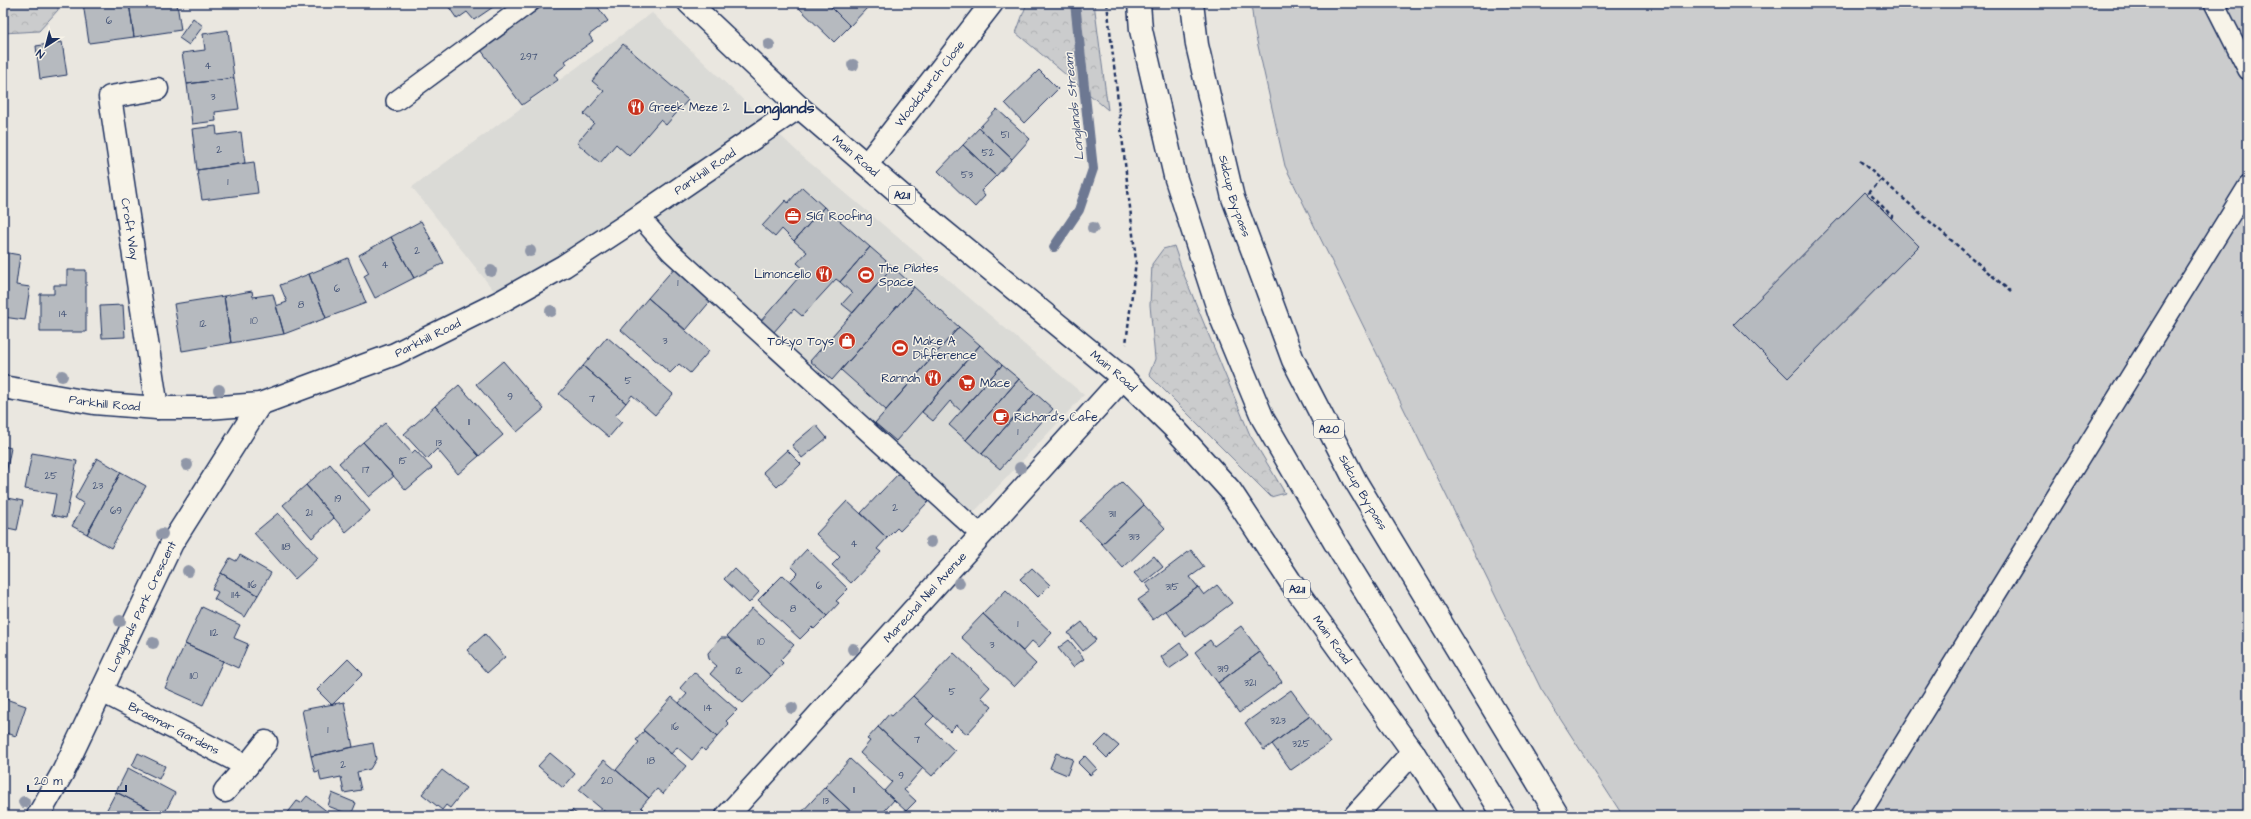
<svg xmlns="http://www.w3.org/2000/svg" width="2251" height="819" font-family="'Architects Daughter',sans-serif">
	<defs>
		<pattern id="forest-crowns" width="20" height="18" patternUnits="userSpaceOnUse"><rect width="20" height="18" fill="#cbcccd"/><path d="M2 6a3 3 0 1 1 6 0M12 15a3 3 0 1 1 6 0" fill="none" stroke="#aeb0b2"/></pattern>
	</defs>
	<rect width="100%" height="100%" fill="#eae7e0"/>
	<filter id="ink" filterUnits="userSpaceOnUse"><feTurbulence type="fractalNoise" baseFrequency=".025" numOctaves="2"/><feDisplacementMap in="SourceGraphic" scale="8" xChannelSelector="R" yChannelSelector="G"/><feConvolveMatrix kernelMatrix="1 2 1 2 8 2 1 2 1" color-interpolation-filters="sRGB"/></filter>
	<g filter="url(#ink)">
		<path fill="#dadad6" d="M652 13 803 157 1084 395 961 526 633 221 502 301 412 187Z"/>
		<path fill="#cbcccd" stroke="#737e96" d="M1251 3H2248V816H1623L1541 689 1285 166 1254 28Z"/>
		<path fill="url(#forest-crowns)" stroke="#737e96" d="M3 3H58V10L39 31 3 33Z
			M1027 3H1094L1108 110 1016 33Z
			M1174 246 1184 275 1250 435 1285 493 1271 497 1149 375 1155 359 1150 305 1152 264 1163 249Z"/>
		<g fill="none" stroke-linecap="round" stroke-linejoin="round">
			<path stroke="#6d7892" stroke-width="10" d="M1054 247 1079 210 1093 169 1075 3"/>
		</g>
		<path fill="#b6babf" stroke="#1b2f5e" d="M83 3H129L134 37 89 43Z
			M129 3H182L177 4 181 30 134 37Z
			M446 3H499L474 20 467 12 457 19Z
			M547 3H595L608 21 589 35 593 41 565 61 567 64 554 74 558 80 522 105 481 50Z
			M796 3H827L850 26 834 42 795 4Z
			M827 3H862L867 8 850 26Z
			M862 3H872L867 8Z
			M193 18 203 26 189 45 179 38Z
			M228 30 234 78 187 84 182 53 205 50 203 34Z
			M62 42 67 75 40 79 36 46Z
			M623 44 688 100 666 125 660 120 629 156 616 144 600 163 577 143 594 123 584 114 604 91 592 81Z
			M1039 70 1058 89 1024 123 1005 103Z
			M234 78 239 109 215 112 216 121 192 124 187 84Z
			M997 109 1030 139 1012 159 979 128Z
			M216 126 217 135 241 132 245 163 197 170 192 129Z
			M979 128 1012 159 996 176 963 145Z
			M963 145 996 176 981 191 985 196 975 207 938 171Z
			M254 162 258 193 202 200 197 170Z
			M802 187 824 207 794 241 782 229 775 237 762 226 786 200 788 203Z
			M1865 192 1919 246 1788 378 1734 324Z
			M824 207 870 247 840 282 836 279 802 316 794 309 773 333 760 322 805 270 797 263 807 252 794 241Z
			M421 221 444 263 414 278 391 237Z
			M391 237 414 278 375 298 364 276 369 273 359 255Z
			M870 247 893 267 853 313 842 304 852 293 840 282Z
			M3 252 20 255 16 285 30 287 25 320 3 317Z
			M348 258 366 303 326 318 309 274Z
			M676 266 713 298 686 330 648 298Z
			M893 267 914 287 832 380 810 361Z
			M67 270H86V332H40V294H54V285H67Z
			M309 274 326 318 284 334 276 306 287 302 280 285Z
			M914 287 959 327 886 410 841 370Z
			M252 291 253 297 273 294 284 334 231 343 224 296Z
			M224 296 231 343 182 351 174 304Z
			M648 298 709 351 690 373 679 364 670 373 621 330Z
			M123 305 125 337 102 338 100 306Z
			M959 327 980 345 896 441 875 423Z
			M607 337 673 394 655 415 632 395 626 403 583 366Z
			M980 345 1002 365 961 411 950 401 933 421 922 412Z
			M503 361 544 409 517 432 476 384Z
			M1002 365 1019 379 966 440 949 425Z
			M583 366 626 403 615 416 622 422 609 437 559 394Z
			M1019 379 1035 393 982 454 966 440Z
			M459 385 503 435 479 456 435 406Z
			M1035 393 1053 409 1000 469 982 454Z
			M435 406 479 456 458 474 437 449 427 459 404 434Z
			M385 423 412 453 415 450 432 468 406 490 363 442Z
			M816 425 827 438 802 458 792 445Z
			M363 442 394 476 369 497 339 463Z
			M3 446 11 448 4 484H3Z
			M787 450 801 464 777 487 763 472Z
			M32 453 77 461 66 518 52 515 56 494 25 489Z
			M97 458 121 472 87 534 72 526 84 504 75 498Z
			M330 464 370 511 346 532 306 485Z
			M121 472 146 486 111 548 87 534Z
			M900 472 930 500 900 531 897 528 887 538 861 513Z
			M1122 482 1144 505 1102 544 1080 521Z
			M306 485 334 518 312 538 283 505Z
			M3 497 23 501 17 530 3 527Z
			M847 501 887 538 877 549 881 552 851 583 832 565 840 557 816 534Z
			M1144 505 1165 528 1123 568 1102 544Z
			M278 513 318 558 295 579 254 533Z
			M807 549 848 589 836 601 839 603 827 616 790 581 798 573 791 566Z
			M1191 550 1204 567 1190 577 1198 587 1153 620 1138 600 1151 591 1146 584Z
			M240 555 271 573 258 595 221 573 230 558 236 561Z
			M1154 556 1163 567 1143 583 1134 573Z
			M734 568 759 592 749 603 724 579Z
			M1032 568 1050 585 1038 597 1020 579Z
			M221 573 258 595 245 617 214 599 218 592 212 589Z
			M783 575 827 616 814 629 812 627 800 639 758 600Z
			M1217 585 1232 603 1186 637 1166 611 1198 587 1204 595Z
			M1006 590 1052 633 1039 647 1032 641 1023 651 983 614Z
			M202 607 240 625 234 638 248 644 238 668 185 644Z
			M752 608 794 645 780 660 783 663 771 676 727 636Z
			M983 614 1036 664 1014 687 961 637Z
			M1082 622 1096 640 1083 651 1068 633Z
			M1241 626 1260 652 1218 683 1195 652 1210 640 1214 646Z
			M485 634 505 657 487 673 467 650Z
			M721 638H728L771 676 743 703 710 674 717 666 709 659 708 653Z
			M1069 640 1084 659 1073 667 1058 648Z
			M1180 643 1189 655 1169 669 1161 657Z
			M185 644 223 661 203 705 165 688Z
			M1260 652 1282 682 1239 713 1218 683Z
			M954 653 990 687 981 697 992 707 967 734 956 725 950 731 913 696Z
			M348 659 363 674 332 705 317 690Z
			M694 672 737 710 726 721 729 724 717 737 679 703 687 694 680 688Z
			M1291 690 1310 716 1264 750 1245 723Z
			M913 696 934 716 926 724 955 751 932 776 878 727 889 714 892 716Z
			M672 697 717 737 705 751 702 748 692 760 677 747 671 754 643 730Z
			M3 698 26 706 16 736 3 732Z
			M344 702 353 747 311 756 302 710Z
			M1310 716 1330 743 1291 770 1272 744Z
			M878 727 923 768 904 790 916 801 906 811 884 791 892 782 860 753 870 741 867 739Z
			M644 731 686 766 663 794 657 789 649 798 616 770 639 742 636 740Z
			M1106 735 1119 746 1107 758 1095 746Z
			M373 743 376 759 370 769 357 772 361 790 344 793 341 777 321 781 319 771 315 772 311 756Z
			M138 753 165 766 159 779 132 766Z
			M550 753 575 774 563 788 538 766Z
			M1056 753 1073 759 1067 775 1050 768Z
			M1085 756 1097 769 1090 775 1078 763Z
			M850 759 894 800 880 816H856L825 787Z
			M604 760 649 798 641 807 647 813 644 816H610L579 790Z
			M128 768 175 793 163 816 116 792Z
			M442 770 466 788 450 808 446 805 442 810 422 794Z
			M825 787 856 816H802L800 814Z
			M116 792 162 816H106L104 815Z
			M332 793 356 803 351 815 328 806Z
			M307 796 333 816 286 815 297 801 301 803Z
			M572 810 579 816H567Z
			M592 812 598 816H589Z"/>
		<g fill="none" stroke-linecap="round" stroke-linejoin="round">
			<g stroke="#1b2f5e" stroke-width="22">
				<path id="service" d="M2214 3 2248 70
					M396 101 529 3
					M639 216 671 252 980 534
					M1859 816 2248 186"/>
			</g>
			<g stroke="#1b2f5e" stroke-width="25">
				<g id="minor">
					<path id="s1" d="M867 164 992 3"/>
					<path id="s2" d="M3 387 94 403 157 408H208L260 404 395 354 502 301 564 266 625 226 799 107"/>
					<path d="M157 408 110 97 157 89"/>
					<path id="s3" d="M102 691 247 766 225 791"/>
					<path d="M247 766 266 742"/>
					<path id="s4" d="M38 816 63 772 172 543 260 404"/>
					<path id="s5" d="M727 816 1123 378"/>
					<path d="M1355 816 1413 752"/>
				</g>
			</g>
			<g stroke="#1b2f5e" stroke-width="25">
				<g id="primary">
					<path id="s6" d="M689 3 799 107 941 229 1123 378 1174 428 1230 490 1290 581 1413 752 1453 816"/>
				</g>
			</g>
			<g stroke="#1b2f5e" stroke-width="25">
				<g id="trunk">
					<path d="M1139 3 1141 30 1175 176 1220 315 1263 419 1335 543 1504 816"/>
					<path id="s7" d="M1192 3 1197 45 1233 198 1293 360 1356 482 1558 816"/>
				</g>
			</g>
			<path stroke="#1b2f5e" stroke-width="2.5" stroke-dasharray="4 3" stroke-linecap="butt" d="M1107 3 1136 261 1126 344
				M1860 161 2011 292
				M1881 180 1869 193 1892 216 1891 218"/>
			<use href="#service" stroke="#f7f3e8" stroke-width="19"/>
			<use href="#minor" stroke="#f7f3e8" stroke-width="22"/>
			<use href="#primary" stroke="#f7f3e8" stroke-width="22"/>
			<use href="#trunk" stroke="#f7f3e8" stroke-width="22"/>
		</g>
		<g fill="#9097a8">
			<circle cx="769" cy="45" r="6"/>
			<circle cx="853" cy="65" r="6"/>
			<circle cx="1093" cy="228" r="6"/>
			<circle cx="530" cy="251" r="6"/>
			<circle cx="491" cy="271" r="6"/>
			<circle cx="551" cy="311" r="6"/>
			<circle cx="62" cy="376" r="6"/>
			<circle cx="219" cy="390" r="6"/>
			<circle cx="187" cy="465" r="6"/>
			<circle cx="1020" cy="468" r="6"/>
			<circle cx="162" cy="534" r="6"/>
			<circle cx="931" cy="542" r="6"/>
			<circle cx="188" cy="571" r="6"/>
			<circle cx="959" cy="583" r="6"/>
			<circle cx="120" cy="621" r="6"/>
			<circle cx="153" cy="643" r="6"/>
			<circle cx="853" cy="649" r="6"/>
			<circle cx="792" cy="708" r="6"/>
			<circle cx="24" cy="802" r="6"/>
		</g>
	</g>
	<defs>
		<g id="restaurant-disc" transform="scale(0.9)"><circle r="9.5" fill="#c8321e" stroke="#f7f3e8"/><path d="M-5-6h1v4h1v-4h1v4h1v-4h1v5L-1.5 .5V6h-2V.5L-5-1ZM5-6V6H3V1.5H1.5Q1.5-4 5-6Z" fill="#fff"/></g>
		<g id="office-disc" transform="scale(0.9)"><circle r="9.5" fill="#c8321e" stroke="#f7f3e8"/><path d="M-6-3h4V-5.5h4V-3h4V5H-6ZM-1-4.5V-3h2v-1.5ZM-6 0V1H6V0Z" fill="#fff"/></g>
		<g id="stadium-disc" transform="scale(0.9)"><circle r="9.5" fill="#c8321e" stroke="#f7f3e8"/><path d="M0-5a6.5 5 0 1 0 0 10a6.5 5 0 1 0 0-10ZM-3.5-1.8h7v3.6h-7Z" fill="#fff"/></g>
		<g id="shop-disc" transform="scale(0.9)"><circle r="9.5" fill="#c8321e" stroke="#f7f3e8"/><path d="M-5-2.5h2.3a2.7 3.5 0 0 1 5.4 0H5L5.5 6h-11ZM-1.5-2.5h3a1.5 2.3 0 0 0-3 0Z" fill="#fff"/></g>
		<g id="supermarket-disc" transform="scale(0.9)"><circle r="9.5" fill="#c8321e" stroke="#f7f3e8"/><path d="M-6-5.5h2.5l.6 2H6L4.5 2H-2.5L-4.4-4H-6ZM-1.5 3.2a1.3 1.3 0 1 0 .1 0ZM3 3.2a1.3 1.3 0 1 0 .1 0Z" fill="#fff"/></g>
		<g id="cafe-disc" transform="scale(0.9)"><circle r="9.5" fill="#c8321e" stroke="#f7f3e8"/><path d="M-5.5-4.5H6V0H3Q3 3.5 0 3.5H-2.5Q-5.5 3.5-5.5 0ZM3-3.2v2h1.7v-2ZM-6 4.5H4V6H-6Z" fill="#fff"/></g>
	</defs>
	<g fill-rule="evenodd">
		<use href="#restaurant-disc" x="636" y="107"/>
		<use href="#office-disc" x="793" y="216"/>
		<use href="#restaurant-disc" x="824" y="274"/>
		<use href="#stadium-disc" x="866" y="275"/>
		<use href="#shop-disc" x="847" y="341"/>
		<use href="#stadium-disc" x="900" y="348"/>
		<use href="#restaurant-disc" x="933" y="378"/>
		<use href="#supermarket-disc" x="967" y="383"/>
		<use href="#cafe-disc" x="1001" y="417"/>
	</g>
	<g text-anchor="middle" stroke-width="3" stroke-linejoin="round" paint-order="stroke">
		<g font-size="10" fill="#425276">
			<text x="109" y="24">6</text>
			<text x="529" y="60">297</text>
			<text x="208" y="69">4</text>
			<text x="213" y="100">3</text>
			<text x="1005" y="138">51</text>
			<text x="219" y="153">2</text>
			<text x="988" y="156">52</text>
			<text x="967" y="178">53</text>
			<text x="228" y="185">1</text>
			<text x="417" y="254">2</text>
			<text x="385" y="268">4</text>
			<text x="678" y="286">1</text>
			<text x="337" y="292">6</text>
			<text x="301" y="308">8</text>
			<text x="63" y="317">14</text>
			<text x="254" y="324">10</text>
			<text x="203" y="327">12</text>
			<text x="665" y="344">3</text>
			<text x="628" y="384">5</text>
			<text x="510" y="400">9</text>
			<text x="592" y="402">7</text>
			<text x="469" y="425">11</text>
			<text x="1018" y="435">1</text>
			<text x="439" y="446">13</text>
			<text x="403" y="464">15</text>
			<text x="366" y="473">17</text>
			<text x="51" y="479">25</text>
			<text x="98" y="489">23</text>
			<text x="338" y="502">19</text>
			<text x="895" y="511">2</text>
			<text x="116" y="514">69</text>
			<text x="309" y="516">21</text>
			<text x="1112" y="517">311</text>
			<text x="1134" y="540">313</text>
			<text x="854" y="547">4</text>
			<text x="286" y="550">118</text>
			<text x="252" y="588">116</text>
			<text x="819" y="589">6</text>
			<text x="1172" y="590">315</text>
			<text x="236" y="598">114</text>
			<text x="793" y="612">8</text>
			<text x="1018" y="627">1</text>
			<text x="214" y="636">112</text>
			<text x="761" y="645">10</text>
			<text x="992" y="648">3</text>
			<text x="1223" y="672">319</text>
			<text x="739" y="674">12</text>
			<text x="194" y="679">110</text>
			<text x="1250" y="686">321</text>
			<text x="952" y="695">5</text>
			<text x="708" y="711">14</text>
			<text x="1278" y="724">323</text>
			<text x="675" y="730">16</text>
			<text x="328" y="733">1</text>
			<text x="917" y="743">7</text>
			<text x="1301" y="747">325</text>
			<text x="651" y="764">18</text>
			<text x="343" y="768">2</text>
			<text x="901" y="779">9</text>
			<text x="607" y="784">20</text>
			<text x="854" y="793">11</text>
			<text x="826" y="804">13</text>
		</g>
		<g fill="#f7f3e8" stroke="#5d6a87" stroke-width="1">
			<rect x="889" y="186" width="26" height="18" rx="3"/>
			<rect x="1314" y="420" width="30" height="18" rx="3"/>
			<rect x="1284" y="580" width="26" height="18" rx="3"/>
		</g>
		<g font-size="11" font-weight="bold" fill="#1b2f5e">
			<text x="902" y="199">A211</text>
			<text x="1329" y="433">A20</text>
			<text x="1297" y="593">A211</text>
		</g>
		<g font-size="12" fill="#1b2f5e" stroke="#f7f3e8">
			<text dy="4" stroke="none"><textPath href="#s1" startOffset="102">Woodchurch Close</textPath></text>
			<text dy="4" stroke="none"><textPath href="#s6" startOffset="226">Main Road</textPath></text>
			<text dy="4" stroke="none"><textPath href="#s2" startOffset="763">Parkhill Road</textPath></text>
			<text dy="4" stroke="none"><textPath href="#s7" startOffset="198">Sidcup By-pass</textPath></text>
			<text transform="translate(130 229) rotate(81)" y="4">Croft Way</text>
			<text dy="4" stroke="none"><textPath href="#s2" startOffset="439">Parkhill Road</textPath></text>
			<text dy="4" stroke="none"><textPath href="#s6" startOffset="562">Main Road</textPath></text>
			<text dy="4" stroke="none"><textPath href="#s2" startOffset="103">Parkhill Road</textPath></text>
			<text dy="4" stroke="none"><textPath href="#s7" startOffset="522">Sidcup By-pass</textPath></text>
			<text dy="4" stroke="none"><textPath href="#s5" startOffset="295">Marechal Niel Avenue</textPath></text>
			<text dy="4" stroke="none"><textPath href="#s4" startOffset="234">Longlands Park Crescent</textPath></text>
			<text dy="4" stroke="none"><textPath href="#s6" startOffset="910">Main Road</textPath></text>
			<text dy="4" stroke="none"><textPath href="#s3" startOffset="81">Braemar Gardens</textPath></text>
		</g>
		<g font-size="12" fill="#1b2f5e" stroke="#f7f3e8" text-anchor="start">
			<text x="649" y="111">Greek Meze 2</text>
			<text x="806" y="220">SIG Roofing</text>
			<text x="879" y="272">The Pilates<tspan x="879" dy="14">Space</tspan></text>
			<text x="811" y="278" text-anchor="end">Limoncello</text>
			<text x="834" y="345" text-anchor="end">Tokyo Toys</text>
			<text x="913" y="345">Make A<tspan x="913" dy="14">Difference</tspan></text>
			<text x="920" y="382" text-anchor="end">Rannah</text>
			<text x="980" y="387">Mace</text>
			<text x="1014" y="421">Richard's Cafe</text>
		</g>
		<g font-size="13" font-style="italic" fill="#445378" stroke="#f7f3e8">
			<text transform="translate(1073 107) rotate(-96)" y="5">Longlands Stream</text>
		</g>
		<g font-size="16" font-weight="bold" fill="#1b2f5e" stroke="#f7f3e8">
			<text x="779" y="113">Longlands</text>
		</g>
	</g>
	<rect width="2251" height="819" fill="none" stroke="#f7f3e8" stroke-width="16"/>
	<rect x="8" y="8" width="2235" height="803" fill="none" stroke="#1b2f5e" stroke-width="1.5" filter="url(#ink)"/>
	<g transform="translate(46 46) rotate(216)" stroke="#f7f3e8" stroke-width="3" paint-order="stroke">
	<path d="M0-3L7 15L0 10L-7 15Z" fill="#1b2f5e"/>
	<text y="-6" font-size="11" font-weight="bold" text-anchor="middle" fill="#1b2f5e">N</text>
	</g>
	<path d="M28 785v6h98v-6" fill="none" stroke="#1b2f5e" stroke-width="2"/>
	<text x="34" y="785" font-size="12" fill="#1b2f5e" stroke="#f7f3e8" stroke-width="3" paint-order="stroke">20 m</text>
</svg>
